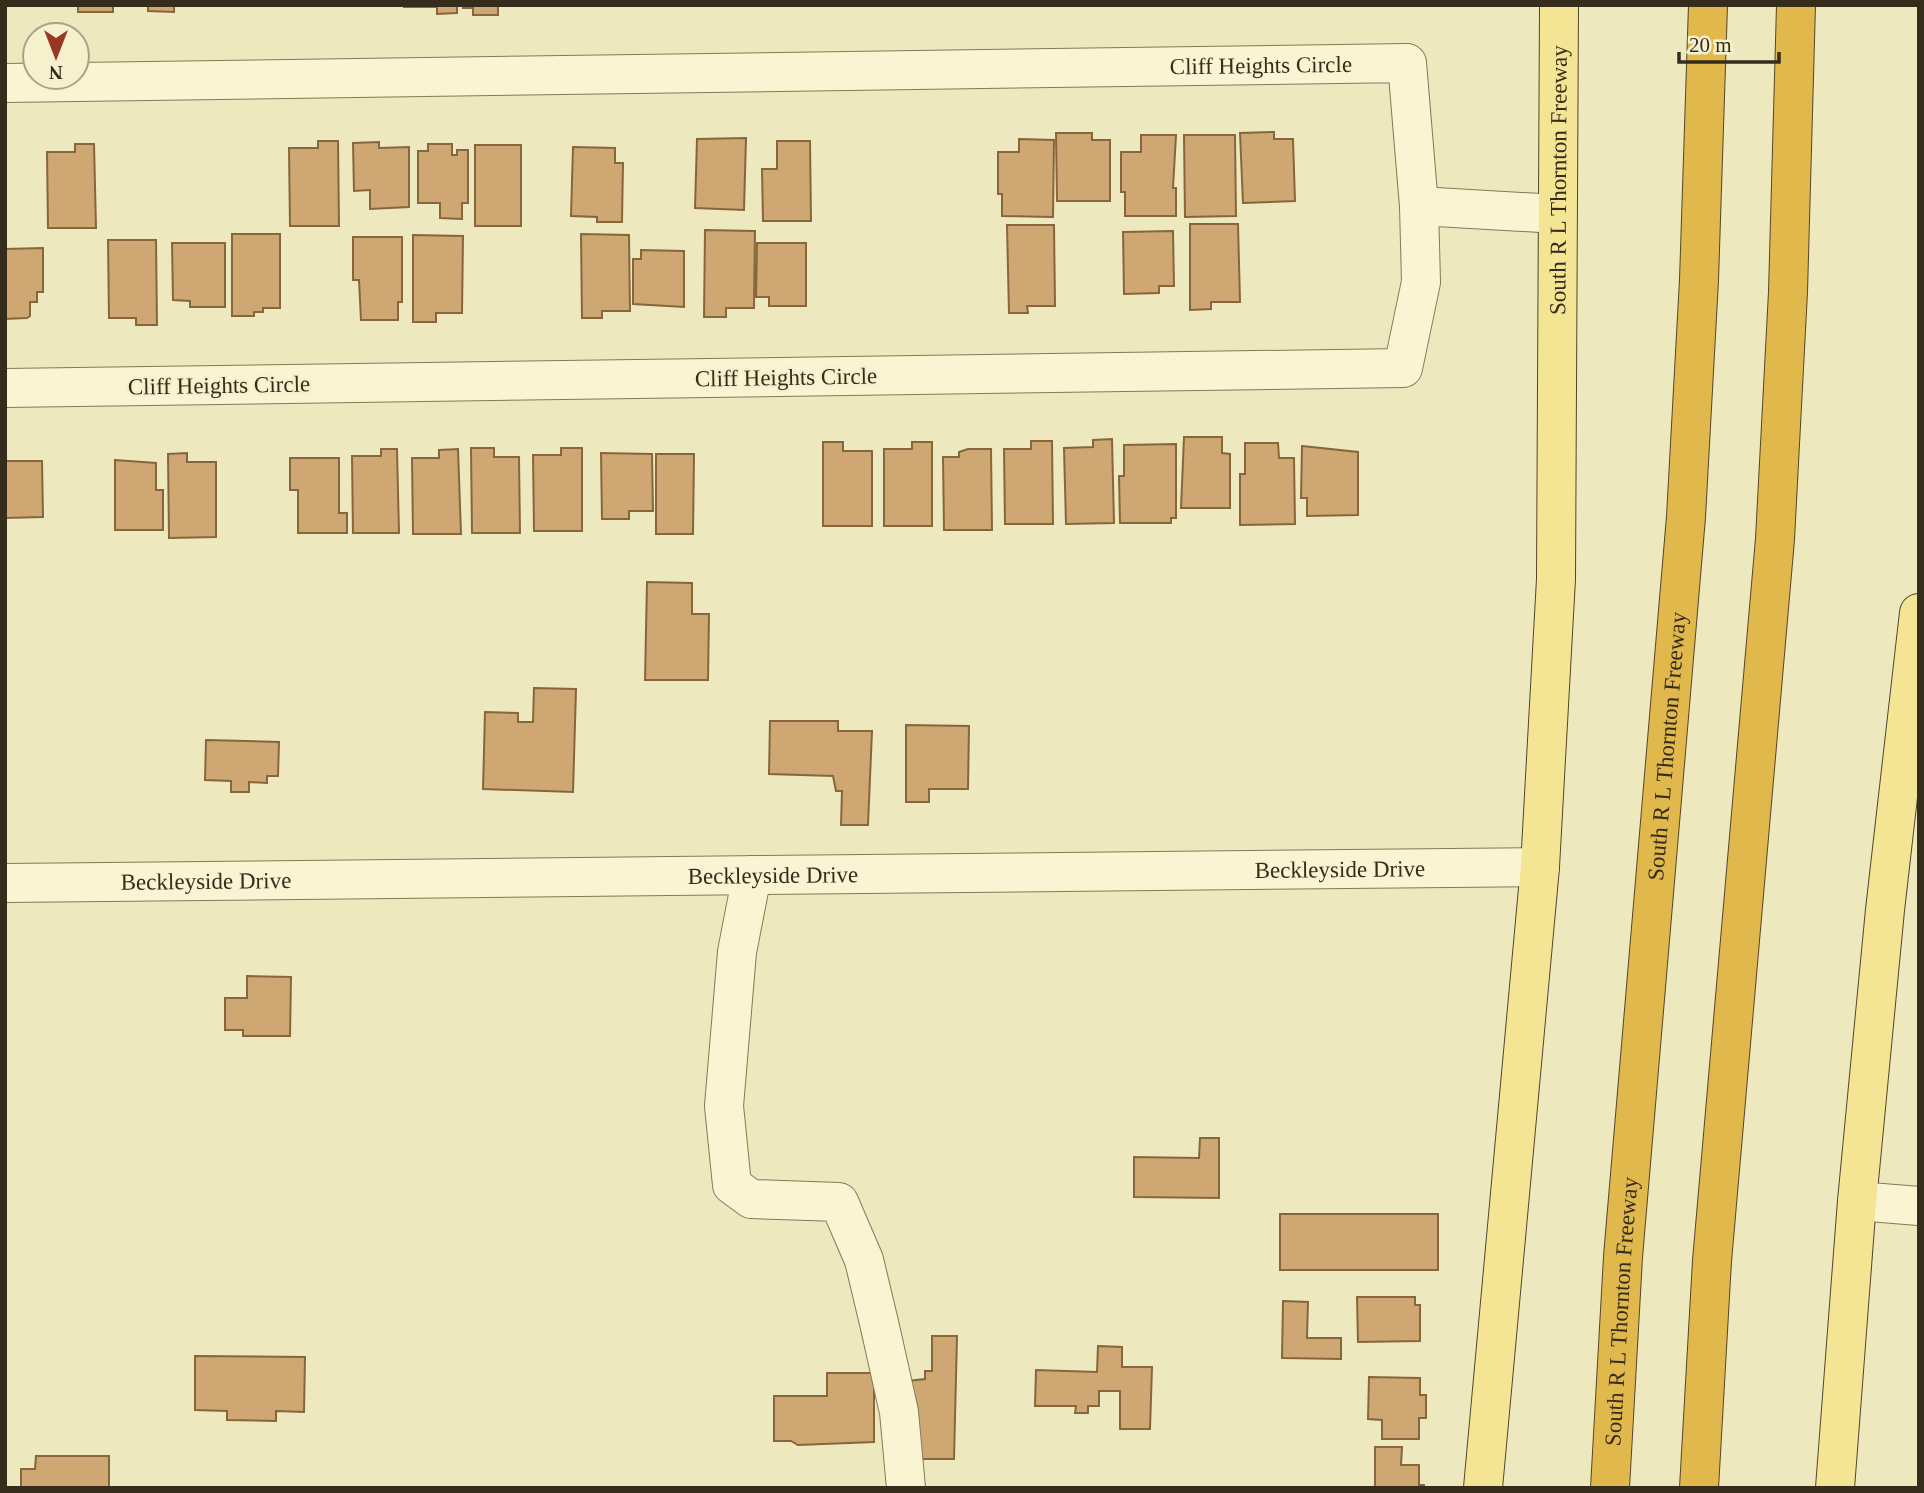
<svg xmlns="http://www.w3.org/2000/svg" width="1924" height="1493" font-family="Georgia,serif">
	<rect width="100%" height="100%" fill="#eee8be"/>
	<path fill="#cea773" stroke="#86663c" stroke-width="2" d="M78 5H113V12H78Z
		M148 5H174V12L148 11Z
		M404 5H457V13L437 14V7H404Z
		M463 5H498V15H473V8H463Z
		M1274 132V139H1293L1295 201 1243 203 1240 133Z
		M1056 133H1092V140H1110V201H1057Z
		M1141 135H1176L1173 188H1176V216H1125V192H1121V152H1141Z
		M1184 135H1235L1236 216 1185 217Z
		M746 138 744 210 695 208 697 139Z
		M1019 139 1054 140 1053 217 1002 216V194H998V152H1019Z
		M318 141H338L339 226H290L289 148H318Z
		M777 141H810L811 221H763L762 169H777Z
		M379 142V148L409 147V207L370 209V190L354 191 353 143Z
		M75 144H94L96 228H48L47 152H75Z
		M428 144H452V155H457V150H468V203H462V219L440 218V203H418V151H428Z
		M475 145H521V226H475Z
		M573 147 615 148V163H623L622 222H597V217L571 216Z
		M1190 224H1238L1240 302H1211V309L1190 310Z
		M1007 225H1054L1055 306H1027L1028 313H1009Z
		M705 230 755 231 754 308H726V317H704Z
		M1173 231 1174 286H1159V293L1124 294 1123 232Z
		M232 234H280V308H263V312H254V316H232Z
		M581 234 629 235 630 311H602V318H582Z
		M413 235 463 236 462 313H436V322H413Z
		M353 237H402V302H398V320H361L359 280H353Z
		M108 240H156L157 325H136V318H109Z
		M172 243H225V307H190V301L173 300Z
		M757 243H806V306H769V297H756Z
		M43 248V292H37V302H30V316L27 318 5 319V249Z
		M641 250 684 251V307L633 304V259H641Z
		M1184 437H1222V453L1230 454V508H1181Z
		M1112 439 1114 523 1066 524 1064 448 1093 447V440Z
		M1031 441H1052L1053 524H1005L1004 449H1031Z
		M823 442H843V451H872V526H823Z
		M912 442H932V526H884V449H912Z
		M1245 443H1278L1279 458H1294L1295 524 1240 525V474H1245Z
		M1176 444V518H1171V523H1120L1119 476H1124V445Z
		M1302 446 1358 452V515L1307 516V498H1301Z
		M471 448H494V457H519L520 533H472Z
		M561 448H582V531H534L533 455H561Z
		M381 449H397L399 533H353L352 456H381Z
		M458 449 461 534H413L412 458H439V450Z
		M968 449H991L992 530H944L943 457H959V452Z
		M187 453V462H216V537L169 538 168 454Z
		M601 453 652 454 653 511H629V519H602Z
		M656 454H694L693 534H656Z
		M290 458H339V513H347V533H298V490H290Z
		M115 460 156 463V490H163V530H115Z
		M5 461H42L43 517 5 518Z
		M647 582 692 583V614H709L708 680H645Z
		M534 688 576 689 573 792 483 789 485 712 518 713V722H533Z
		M770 721H838V731H872L868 825H841L842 791H836L833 776 769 774Z
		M906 725 969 726 968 789H929V802H906Z
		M206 740 279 742 278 776H267V783L249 782V792H231V781L205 780Z
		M247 976 291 977 290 1036H243V1030H225V998H247Z
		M1200 1138H1219V1198L1134 1197V1157L1199 1158Z
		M1280 1214H1438V1270H1280Z
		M1357 1297H1415V1305H1420V1341L1358 1342Z
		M1283 1301 1308 1302 1307 1338H1341V1359L1282 1358Z
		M932 1336H957L954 1459H915L908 1381 925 1379V1371H932Z
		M1098 1346 1122 1347V1367H1152L1150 1429H1120V1391H1099V1406H1088V1413H1075L1076 1406H1035L1036 1370 1097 1372Z
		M195 1356 305 1357 304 1412 276 1411V1421L227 1420V1411L195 1410Z
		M827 1373H874V1442L798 1445 791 1441H774V1396H827Z
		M1369 1377 1420 1378V1395H1426V1418H1419V1439H1382V1420L1368 1419Z
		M1375 1447H1402L1401 1465H1419V1485H1424V1488H1375Z
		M36 1456H109V1488H21V1469H35Z"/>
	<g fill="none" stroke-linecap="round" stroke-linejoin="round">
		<g stroke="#877856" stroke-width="40">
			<g id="minor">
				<path id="s1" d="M5 83 1407 63 1419 206 1421 282 1403 368 5 388"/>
				<path d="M1419 206 1557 214"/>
				<path d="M752 875 737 952 724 1106 732 1185 751 1199 839 1202 864 1260 880 1327 899 1412 906 1488"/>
				<path id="s2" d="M5 883 1540 867"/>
				<path d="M1857 1201 1919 1206"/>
			</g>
		</g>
		<g stroke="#54452b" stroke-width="40">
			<g id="major">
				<path id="s3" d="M1483 1488 1540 867 1556 579 1559 5"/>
				<path d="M1835 1488 1857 1201 1885 910 1919 613"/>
			</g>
		</g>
		<g stroke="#54452b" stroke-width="40">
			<g id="highway">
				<path id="s4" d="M1610 1488 1623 1257 1686 517 1699 280 1708 5"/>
				<path d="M1699 1488 1712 1261 1775 539 1788 292 1796 5"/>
			</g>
		</g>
		<use href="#minor" stroke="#f9f4d1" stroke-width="38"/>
		<use href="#major" stroke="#f3e594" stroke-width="38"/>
		<use href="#highway" stroke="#e1b84b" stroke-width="38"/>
	</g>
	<g text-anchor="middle" stroke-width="5" stroke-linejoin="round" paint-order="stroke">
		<g font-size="23" fill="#362c1b" stroke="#f6f1cd">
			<text dy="8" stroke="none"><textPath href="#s1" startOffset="1256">Cliff Heights Circle</textPath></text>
			<text dy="8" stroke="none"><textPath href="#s3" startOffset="1311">South R L Thornton Freeway</textPath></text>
			<text transform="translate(786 377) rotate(-1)" y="8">Cliff Heights Circle</text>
			<text transform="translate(219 385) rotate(-1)" y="8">Cliff Heights Circle</text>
			<text dy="8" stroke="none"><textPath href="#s4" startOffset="744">South R L Thornton Freeway</textPath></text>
			<text dy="8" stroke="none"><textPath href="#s2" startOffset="1335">Beckleyside Drive</textPath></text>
			<text dy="8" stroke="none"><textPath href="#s2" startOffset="768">Beckleyside Drive</textPath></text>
			<text dy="8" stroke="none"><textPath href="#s2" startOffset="201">Beckleyside Drive</textPath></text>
			<text dy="8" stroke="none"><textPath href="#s4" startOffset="177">South R L Thornton Freeway</textPath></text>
		</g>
	</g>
	<rect width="1924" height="1493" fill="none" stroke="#362c1b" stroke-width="14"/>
	<g transform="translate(56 56) rotate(180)"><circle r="33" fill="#f6f1cd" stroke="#a9a286" stroke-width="2"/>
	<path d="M0-5L12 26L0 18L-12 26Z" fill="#973725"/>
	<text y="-10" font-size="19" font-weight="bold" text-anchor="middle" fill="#362c1b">N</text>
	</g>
	<path d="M1679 52v10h100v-10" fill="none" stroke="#362c1b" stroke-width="3.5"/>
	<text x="1689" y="52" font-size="21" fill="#362c1b" stroke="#f6f1cd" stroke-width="5" paint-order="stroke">20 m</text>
</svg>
